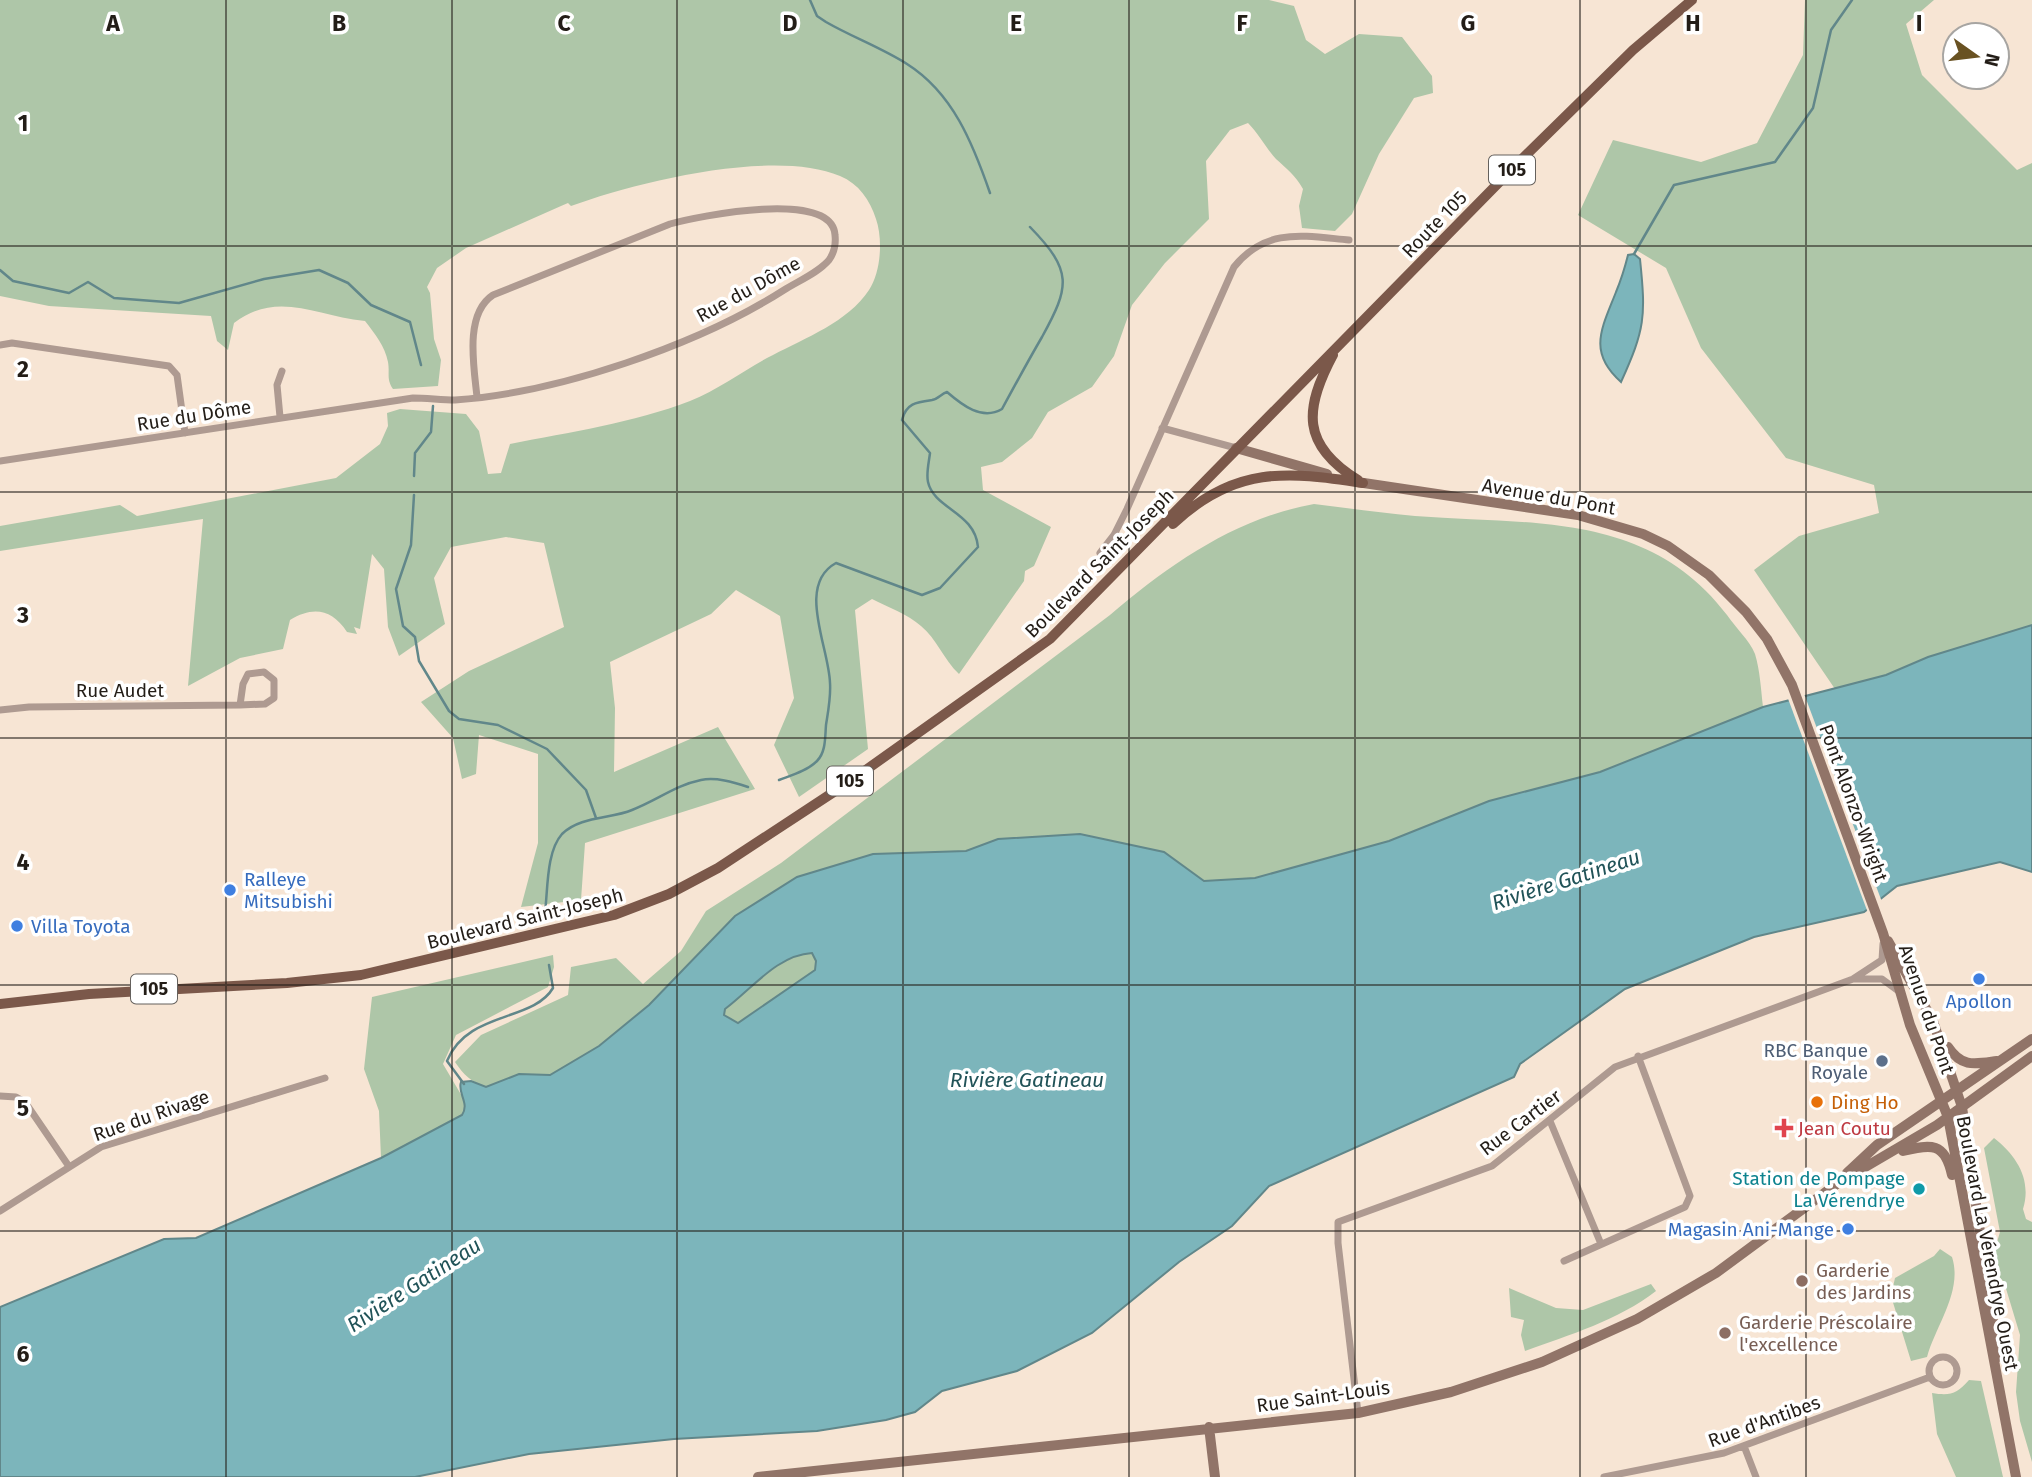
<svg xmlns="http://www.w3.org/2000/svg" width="2032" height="1477" font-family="'Fira Sans',sans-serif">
	<rect width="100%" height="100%" fill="#f7e5d4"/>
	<path fill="#aec6a8" d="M0 0H1269L1294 6 1306 40 1325 54 1359 34 1402 37 1432 76 1433 93 1414 98 1379 154 1352 214 1335 231 1302 228 1299 206 1303 189C1295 175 1287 169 1276 159 1266 148 1259 134 1248 123L1230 130 1206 161 1209 219 1165 263 1132 305 1114 356 1092 387 1048 412 1032 438 1002 462 981 467 983 490 1051 527 1034 566 1025 571 1024 581 959 674C944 660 936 638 921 626 907 614 888 607 872 599L855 610 868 749 799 797 774 745 794 698 780 616 736 590 711 614 610 662 615 708 614 772 718 727 755 789 585 843 581 900 521 907 538 843V754L479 735 476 774 462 779 453 738 421 702 469 671 564 627 544 543 506 537 451 547 434 578 445 624 399 656 388 627 384 569 372 554 360 629 354 627 357 634 347 632C332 609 313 606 290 620L283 649 240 658 188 686 203 519 0 551V526L120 505 137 516 336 478 380 444 388 426 387 413 400 409 466 414 479 431 488 474 501 473 510 444C570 432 633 423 690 401 720 389 745 369 773 355 805 338 848 322 869 290 881 272 883 239 876 219 870 200 859 184 840 176 774 148 636 182 571 206L568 203 561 206 466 248 437 268 427 287 430 293 434 339 441 360 438 386 393 389C386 379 390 373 388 362 385 346 375 334 365 321 315 316 278 290 234 323L228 350 217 341 211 316 49 306 0 296Z
		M1805 0H1934L1906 24 1922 75 2017 170 2032 163V625L1928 657 1886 675 1835 689 1754 570 1799 536 1879 513 1874 485 1786 458 1701 348 1666 268 1578 215 1613 140 1701 162 1757 143 1803 55Z
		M1314 504C1348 508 1381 513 1415 516 1530 525 1648 511 1727 615 1735 627 1750 641 1755 654 1760 670 1761 690 1763 707L1600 772 1489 801 1389 841 1255 878 1204 881 1164 852 998 839 966 851 873 854 797 877 735 916 649 1005 599 1046 550 1075 519 1074 486 1087C472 1083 463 1074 455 1062L481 1035 568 995 571 967 616 958 643 984 681 951 706 911 781 863 1110 615C1170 564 1236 518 1314 504Z
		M812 953 816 961V970L738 1024 724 1015 725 1009C752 989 777 955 812 953Z
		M553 955 554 967 548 987 456 1035 443 1064 466 1103 462 1115 381 1158 379 1111 364 1069 372 997Z
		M1994 1138C2017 1156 2032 1180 2023 1209L2026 1219 2032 1222V1462L2020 1421 2016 1392 2020 1335 2004 1282 2000 1278 1995 1249 2000 1232 1984 1148Z
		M1940 1249 1952 1257C1963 1291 1936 1325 1927 1357L1911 1361 1891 1296 1895 1278 1934 1256Z
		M1651 1284 1656 1291C1619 1320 1569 1335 1525 1351L1521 1335 1524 1320 1511 1317 1509 1288 1556 1308 1583 1310Z
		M1969 1380 1981 1381 2003 1477H1956L1937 1434 1932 1393C1950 1396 1957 1394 1969 1380Z"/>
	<path fill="#7cb5bb" stroke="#61878a" stroke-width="2" fill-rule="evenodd" d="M1634 254 1640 259C1646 317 1645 329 1621 382 1587 352 1602 328 1616 292 1621 280 1625 267 1628 255Z
		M2032 625V872L2000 862 1897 886 1864 912 1754 937 1625 989 1520 1064 1514 1077 1269 1186 1232 1226 1179 1262 1092 1333 1017 1371 942 1391 915 1412 886 1420 817 1431 674 1439 529 1454 415 1477H0V1307L164 1239 196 1238 381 1158 462 1115C470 1103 457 1093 461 1082L471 1081 486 1087 519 1074 550 1075 599 1046 649 1005 735 916 797 877 873 854 966 851 998 839 1080 834 1164 852 1204 881 1255 878 1389 841 1489 801 1600 772 1763 707 1886 675 1928 657ZM812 953 816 961 815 970 738 1023 724 1015 725 1009C752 989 777 955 812 953Z"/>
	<path fill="#f7e5d4" d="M1803 691 1882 902 1868 913 1787 696Z"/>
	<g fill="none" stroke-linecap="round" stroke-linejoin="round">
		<path stroke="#61878a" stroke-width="2.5" d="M810 0 817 16 826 22C852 37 882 48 907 64 953 93 973 144 990 193
			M1634 254 1674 185 1775 162 1813 108 1831 30 1852 0
			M0 270 13 281 69 293 88 282 114 298 179 303 264 279 319 270 348 283 371 305 410 322 421 365
			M414 476 415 453 431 432 433 406
			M414 495 411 545 396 589 403 626 415 637 419 661 449 711 459 719 498 725 547 749 586 790 596 818
			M779 780C792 775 807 771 817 761 826 752 825 737 826 725 828 712 831 697 830 683 829 647 796 585 836 563L922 595 940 588 978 547C975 512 934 509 928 482 926 473 929 462 930 453L902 420C906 403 917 402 932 400 938 399 941 394 947 392 962 405 982 421 1002 409 1015 385 1028 361 1042 337 1070 286 1073 271 1030 227
			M545 912C548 890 546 852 562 834 580 816 611 819 632 810 656 801 676 785 701 780 716 777 733 782 748 787
			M464 1084 447 1061C467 1011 533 1022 553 988L549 965"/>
		<path stroke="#ae9a91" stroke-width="7" d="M0 345 12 343 169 366 177 375 185 433
			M280 417 277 385 282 371
			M1162 428 1236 448
			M0 461 413 398C427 398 441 400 455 400 558 393 698 345 784 290 798 281 818 273 829 260 834 253 836 244 835 235 832 189 699 216 670 224L493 295C464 314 474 367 477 397
			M1100 553 1114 535 1127 509 1234 267C1266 227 1304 236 1349 240
			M0 710 29 707 240 705 265 704 274 698V680L264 672 248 674 243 684 240 705
			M1854 979H1882L1897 990
			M0 1096 16 1097 25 1102 68 1165
			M1550 1121 1601 1244
			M0 1211 101 1147 325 1078
			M1564 1261 1685 1207 1690 1196 1638 1056
			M1929 1371a14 14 0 1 1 28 0a14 14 0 1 1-28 0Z
			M1358 1413 1338 1243V1222L1492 1166 1615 1067 1853 979 1882 960 1883 944
			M1744 1446 1756 1477
			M1604 1477 1724 1453 1930 1377"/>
		<path stroke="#917468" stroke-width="10" d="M1236 448 1327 474
			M1357 482 1578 515 1643 534 1668 546 1709 575 1746 612 1767 639 1792 685 1883 933 1910 1025 1948 1117 2016 1477
			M1888 941 1933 1021 1962 1107 1998 1357
			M1948 1047C1962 1068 1975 1064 1997 1061
			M1903 1151C1931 1144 1945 1142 1952 1175
			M1847 1173 1877 1145 2032 1039
			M1209 1427 1215 1477
			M758 1477 1358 1413 1451 1392 1542 1362 1637 1319 1716 1273 1838 1183 1937 1125 2032 1056"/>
		<path stroke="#7b584a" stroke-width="10" d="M1333 355C1304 409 1301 445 1358 480
			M1173 524C1234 466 1287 471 1363 483
			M0 1004 89 994 287 983 361 975 614 915 669 894 718 868 849 782 1050 639 1523 158 1633 50 1692 0"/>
	</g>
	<path fill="none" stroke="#231d17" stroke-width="2" stroke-opacity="0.55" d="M226 0V1477M452 0V1477M677 0V1477M903 0V1477M1129 0V1477M1355 0V1477M1580 0V1477M1806 0V1477M0 246H2032M0 492H2032M0 738H2032M0 985H2032M0 1231H2032"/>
	<g fill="#3f7fe0" stroke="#fff" stroke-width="2.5">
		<circle cx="230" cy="890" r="7"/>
		<circle cx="17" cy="926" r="7"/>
		<circle cx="1979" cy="979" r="7"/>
		<circle cx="1848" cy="1229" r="7"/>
	</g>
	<circle fill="#5c6f8a" stroke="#fff" stroke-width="2.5" cx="1882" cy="1061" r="7"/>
	<circle fill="#e8710a" stroke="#fff" stroke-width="2.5" cx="1817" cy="1102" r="7"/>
	<path fill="#e0444e" stroke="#fff" stroke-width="2.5" d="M1780.5 1117.5h7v7h7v7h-7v7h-7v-7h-7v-7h7z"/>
	<circle fill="#0f9aa8" stroke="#fff" stroke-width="2.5" cx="1919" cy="1189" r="7"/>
	<g fill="#8d6e63" stroke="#fff" stroke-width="2.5">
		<circle cx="1802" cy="1281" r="7"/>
		<circle cx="1725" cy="1333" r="7"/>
	</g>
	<g text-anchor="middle" stroke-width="7" stroke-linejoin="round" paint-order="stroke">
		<g fill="#fff" stroke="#65615d" stroke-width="2">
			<rect x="1489" y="155.5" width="46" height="29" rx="5"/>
			<rect x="827" y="766.5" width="46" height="29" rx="5"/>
			<rect x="131" y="974.5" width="46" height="29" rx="5"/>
		</g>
		<g font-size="18" font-weight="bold" fill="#231d17">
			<text x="1512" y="176">105</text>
			<text x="850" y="787">105</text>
			<text x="154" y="995">105</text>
		</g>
		<g font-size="19" fill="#231d17" stroke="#fff">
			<text transform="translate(1434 224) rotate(-46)" y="7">Route 105</text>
			<text transform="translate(748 289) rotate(-29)" y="7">Rue du Dôme</text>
			<text transform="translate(194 415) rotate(-9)" y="7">Rue du Dôme</text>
			<text transform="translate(1549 496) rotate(10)" y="7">Avenue du Pont</text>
			<text transform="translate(1099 563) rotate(-45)" y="7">Boulevard Saint-Joseph</text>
			<text x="120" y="697">Rue Audet</text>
			<text transform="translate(1854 803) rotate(70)" y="7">Pont Alonzo-Wright</text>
			<text transform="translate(525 918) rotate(-14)" y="7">Boulevard Saint-Joseph</text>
			<text transform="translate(1927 1009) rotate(71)" y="7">Avenue du Pont</text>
			<text transform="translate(151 1115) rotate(-19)" y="7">Rue du Rivage</text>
			<text transform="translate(1520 1122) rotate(-37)" y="7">Rue Cartier</text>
			<text transform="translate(1988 1243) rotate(79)" y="7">Boulevard La Vérendrye Ouest</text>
			<text transform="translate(1323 1396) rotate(-8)" y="7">Rue Saint-Louis</text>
			<text transform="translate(1764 1421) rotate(-20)" y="7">Rue d'Antibes</text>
		</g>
		<g font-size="19" fill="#366cbe" stroke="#fff" text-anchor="start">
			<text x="244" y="886">Ralleye<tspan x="244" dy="22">Mitsubishi</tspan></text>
			<text x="31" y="933">Villa Toyota</text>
			<text x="1979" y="1008" text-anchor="middle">Apollon</text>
			<text x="1834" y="1236" text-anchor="end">Magasin Ani-Mange</text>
		</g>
		<g font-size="19" fill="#4e5e75" stroke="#fff" text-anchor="end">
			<text x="1868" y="1057">RBC Banque<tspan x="1868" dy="22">Royale</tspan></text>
		</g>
		<g font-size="19" fill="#c56008" stroke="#fff" text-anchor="start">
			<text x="1831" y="1109">Ding Ho</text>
		</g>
		<g font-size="19" fill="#be3a42" stroke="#fff" text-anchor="start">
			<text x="1798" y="1135">Jean Coutu</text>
		</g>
		<g font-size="19" fill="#0d838f" stroke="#fff" text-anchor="end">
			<text x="1905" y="1185">Station de Pompage<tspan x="1905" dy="22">La Vérendrye</tspan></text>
		</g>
		<g font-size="19" fill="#785e54" stroke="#fff" text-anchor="start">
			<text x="1816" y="1277">Garderie<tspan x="1816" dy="22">des Jardins</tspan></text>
			<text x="1739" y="1329">Garderie Préscolaire<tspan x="1739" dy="22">l'excellence</tspan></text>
		</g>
		<g font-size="21" font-style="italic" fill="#215358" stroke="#fff">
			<text transform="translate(1566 880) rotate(-18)" y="7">Rivière Gatineau</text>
			<text x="1027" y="1087">Rivière Gatineau</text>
			<text transform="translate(414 1285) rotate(-33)" y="7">Rivière Gatineau</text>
		</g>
	</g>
	<g font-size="23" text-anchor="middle" font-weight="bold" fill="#231d17" stroke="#fff" stroke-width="7" stroke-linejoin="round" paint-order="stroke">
		<text x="113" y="31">A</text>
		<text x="339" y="31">B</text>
		<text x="564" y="31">C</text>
		<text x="790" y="31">D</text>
		<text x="1016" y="31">E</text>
		<text x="1242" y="31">F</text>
		<text x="1468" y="31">G</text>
		<text x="1693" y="31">H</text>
		<text x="1919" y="31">I</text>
		<text x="23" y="131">1</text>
		<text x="23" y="377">2</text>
		<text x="23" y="623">3</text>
		<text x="23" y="870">4</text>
		<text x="23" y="1116">5</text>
		<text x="23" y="1362">6</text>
	</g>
	<g transform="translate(1976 56) rotate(104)"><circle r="33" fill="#ffffff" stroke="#a7a5a2" stroke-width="2"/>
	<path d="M0-5L12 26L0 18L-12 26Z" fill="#695222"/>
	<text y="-10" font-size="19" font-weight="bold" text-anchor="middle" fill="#231d17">N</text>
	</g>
</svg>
